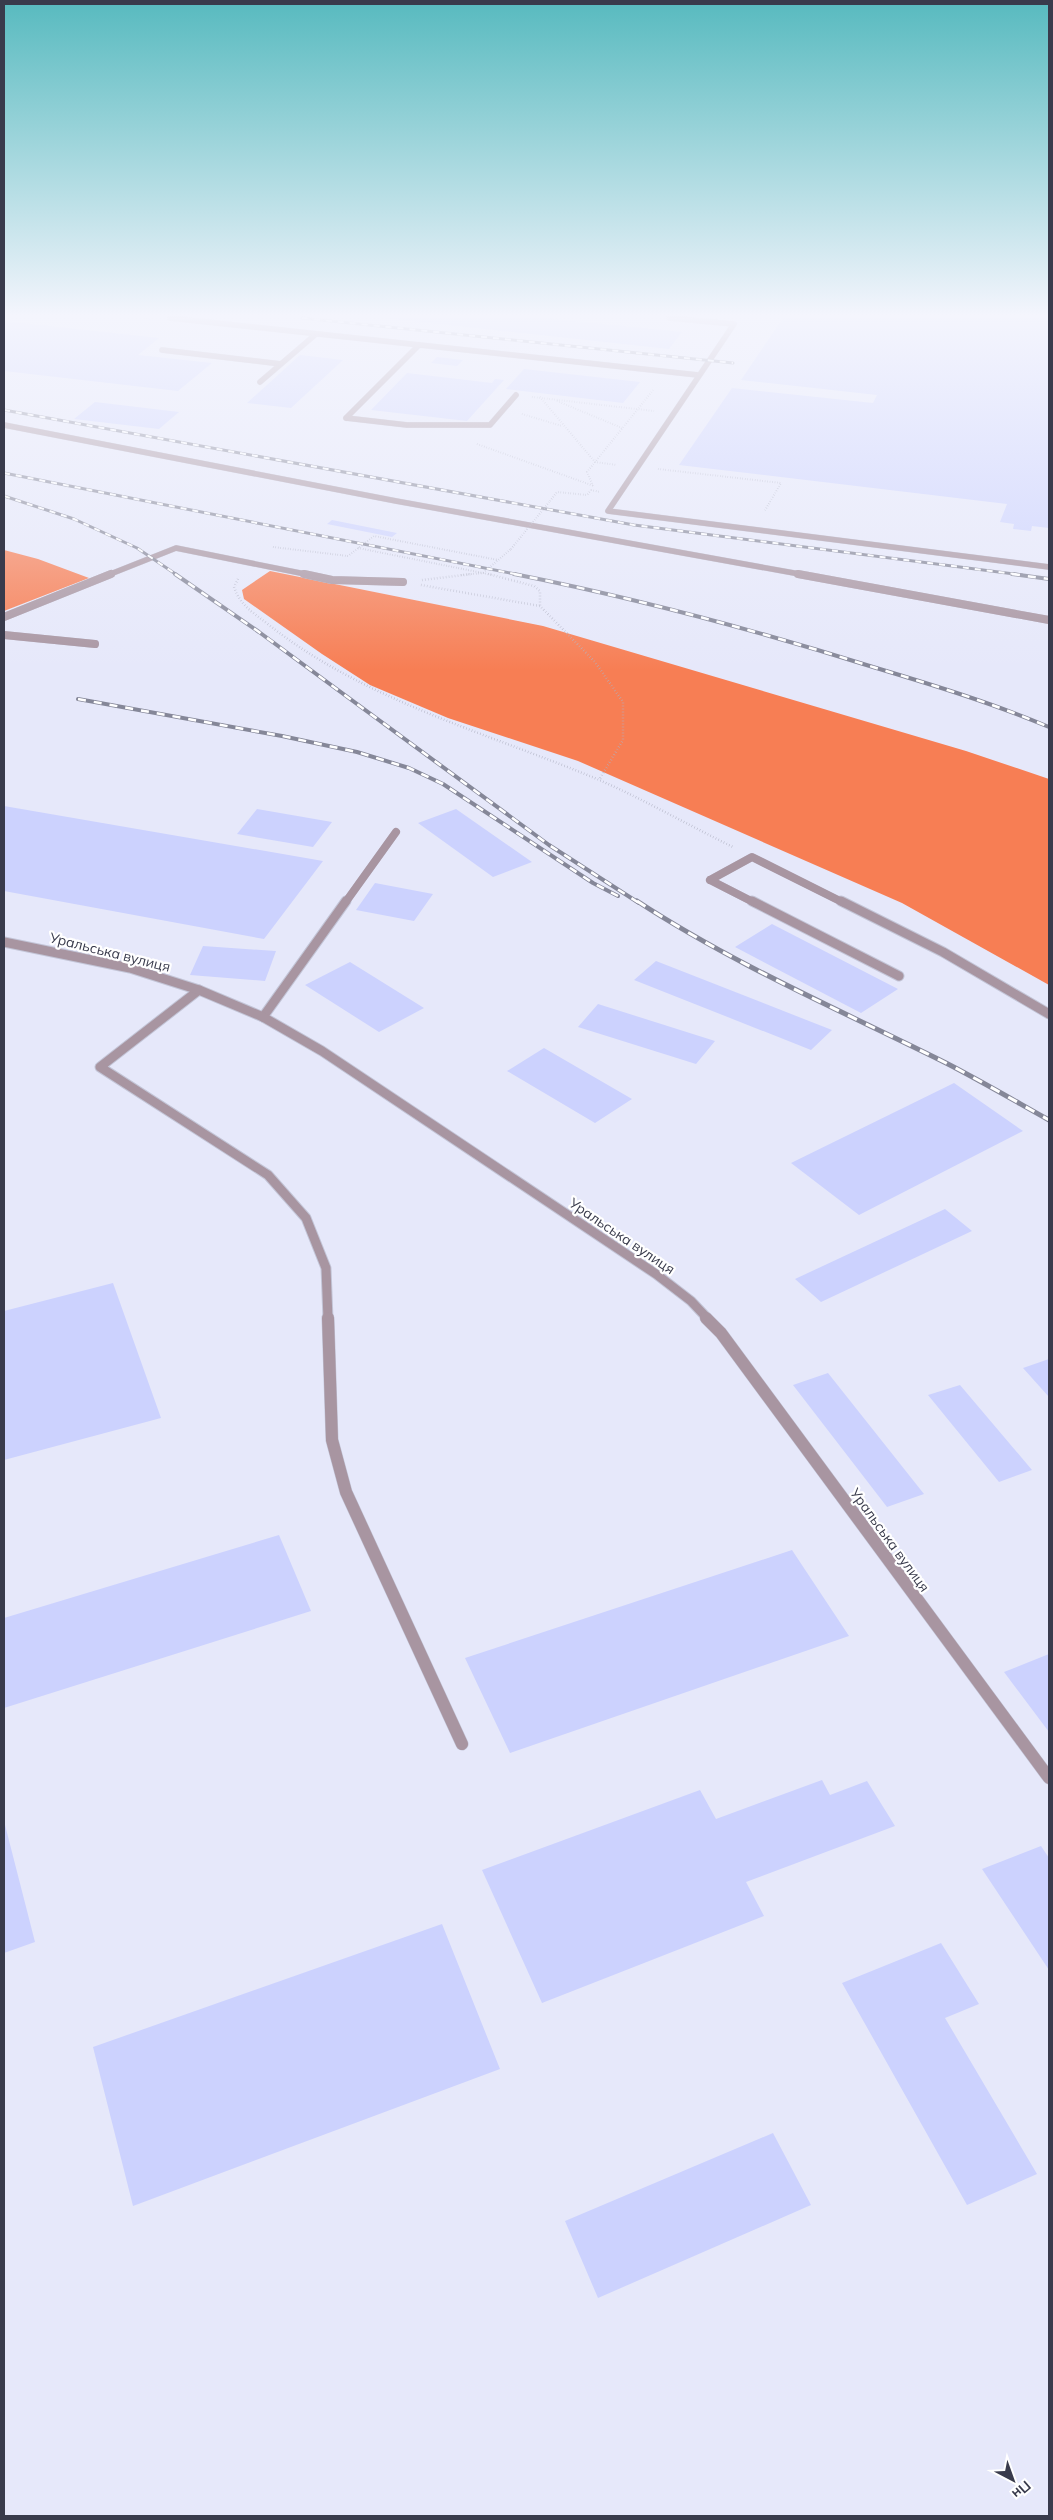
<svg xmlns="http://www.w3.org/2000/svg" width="1053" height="2520" font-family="Mulish,sans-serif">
	<rect width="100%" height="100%" fill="#e6e8fa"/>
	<path fill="#f77e54" d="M4 550 38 559 89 578 4 611Z
		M270 571 543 626 966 751 1049 779V985L902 903 578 761 448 718 370 685 322 654 244 599 242 590Z"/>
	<path fill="#ccd2fe" d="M385 318H546L682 332 669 349Z
		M783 318H1049V528L1032 526 1031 531 1013 529 1014 524 1000 522 1007 504 679 465 732 388 873 403 877 395 741 380Z
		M4 321 159 338 138 355 212 363 178 391 4 371Z
		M300 355 343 360 291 408 247 403Z
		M437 357 463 360 457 366 431 363Z
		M524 369 640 382 623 403 506 389Z
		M407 373 492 383 495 379 504 380 467 421 371 410Z
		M95 402 179 412 159 429 74 419Z
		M332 520 397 533 392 537 327 524Z
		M4 806 323 861 264 939 4 891Z
		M257 809 332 822 313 847 237 834Z
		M456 809 532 862 493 877 418 823Z
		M375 883 433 894 414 921 356 910Z
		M772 924 898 989 861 1013 735 947Z
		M203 946 276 951 265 981 190 975Z
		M656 961 832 1030 811 1050 634 980Z
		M350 962 424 1008 379 1032 305 985Z
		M598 1004 715 1041 696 1064 578 1027Z
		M544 1048 632 1099 595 1123 507 1071Z
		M954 1083 1023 1131 859 1215 791 1163Z
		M945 1209 972 1231 821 1302 795 1279Z
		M113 1283 161 1418 4 1460V1311Z
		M1049 1359V1397L1023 1368Z
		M828 1373 924 1494 887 1507 793 1385Z
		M960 1385 1032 1470 999 1482 928 1395Z
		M279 1535 311 1611 4 1708V1618Z
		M792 1550 849 1636 510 1753 465 1658Z
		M1049 1654V1732L1004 1672Z
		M822 1780 830 1795 867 1781 895 1826 746 1882 764 1916 542 2003 482 1870 700 1790 716 1819Z
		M4 1821 35 1942 4 1953Z
		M1041 1846 1049 1858V1970L982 1869Z
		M442 1924 500 2069 133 2206 93 2047Z
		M941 1943 979 2004 945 2018 1037 2174 967 2205 842 1983Z
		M773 2133 811 2205 598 2298 565 2221Z"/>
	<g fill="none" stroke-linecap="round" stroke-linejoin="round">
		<g stroke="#c3c5d7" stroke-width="6">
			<path id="lane-far3" d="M170 318 698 375
				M669 318 734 324 608 511 1049 567
				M162 350 281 364
				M260 382 316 334
				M346 418 407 425H490L516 395
				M346 418 419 345
				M4 425 396 501 805 575"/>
		</g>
		<g stroke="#c3c5d7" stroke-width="8">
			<path id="lane-far2" d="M798 574 1049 620
				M4 635 95 644
				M710 880 752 857 844 903
				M710 880 755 903
				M345 903 396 832"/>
		</g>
		<g stroke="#c3c5d7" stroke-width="11">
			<path id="lane-far1" d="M752 901 899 976
				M841 901 943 952 1049 1014
				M199 990 100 1067 268 1175 306 1218 326 1268 328 1319
				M263 1017 346 901"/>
		</g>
		<g stroke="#c3c5d7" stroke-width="13">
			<path id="lane" d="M328 1318 332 1440 346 1492 462 1744"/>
		</g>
		<g stroke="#c3c5d7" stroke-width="6">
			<path id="street-far3" d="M108 575 176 548 310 575"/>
		</g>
		<g stroke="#c3c5d7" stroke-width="8">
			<path id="street-far2" d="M304 574 332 580 403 582
				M4 617 111 574"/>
		</g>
		<g stroke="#c3c5d7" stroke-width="11">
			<path id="street-far1" d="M4 942 130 968 199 990 263 1017 322 1051 656 1274 691 1301 708 1319"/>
		</g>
		<g stroke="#c3c5d7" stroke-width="13">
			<path id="street" d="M706 1318 721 1333 1049 1778"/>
		</g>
		<path stroke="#aeb0c1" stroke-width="2" stroke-dasharray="0.5 2" stroke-linecap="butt" d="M139 318 154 319
			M532 397 654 411
			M540 397 595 462 617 465
			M557 401 622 428
			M522 414 562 426
			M477 444 594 486
			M658 469 781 483 764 512
			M593 486 587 472 654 389
			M591 490 600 492
			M550 501 557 492 587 495 592 489
			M273 547 348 556 374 536 498 560
			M358 548 493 575
			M461 575 483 573 511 549"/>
		<path stroke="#aeb0c1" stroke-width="2.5" stroke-dasharray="0.5 2.5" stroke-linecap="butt" d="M488 574 534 586 540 591V606
			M238 579 234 587C241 607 253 612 269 625 364 700 487 733 597 779 643 799 688 825 733 847
			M422 580 472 574
			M421 585 540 606 595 662 623 702V740L599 780"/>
		<use href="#lane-far3" stroke="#a895a1" stroke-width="5.5"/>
		<use href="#lane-far2" stroke="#a895a1" stroke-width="8"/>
		<use href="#lane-far1" stroke="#a895a1" stroke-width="9"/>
		<use href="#lane" stroke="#a895a1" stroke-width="12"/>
		<use href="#street-far3" stroke="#a895a1" stroke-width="5.5"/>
		<use href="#street-far2" stroke="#a895a1" stroke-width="8"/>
		<use href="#street-far1" stroke="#a895a1" stroke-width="9"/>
		<use href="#street" stroke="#a895a1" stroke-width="12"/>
		<g stroke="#858798" stroke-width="3">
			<path id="rail-far2" d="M302 318 733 363
				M4 410 634 525 1022 575
				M4 473 520 575
				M4 496 74 519 137 548 177 575"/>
		</g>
		<g stroke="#858798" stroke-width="4">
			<path id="rail-far1" d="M175 574 259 632 549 845 639 903
				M514 574C635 598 755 630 873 667 933 685 992 703 1049 727
				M1012 574 1049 579
				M78 699 282 736 357 752 409 768 443 784 593 883 618 896"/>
		</g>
		<g stroke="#858798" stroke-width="5">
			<path id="rail" d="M637 901C735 965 842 1011 946 1063 981 1081 1015 1101 1049 1120"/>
		</g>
		<use href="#rail-far2" stroke="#fff" stroke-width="2" stroke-dasharray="6" stroke-linecap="butt"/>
		<use href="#rail-far1" stroke="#fff" stroke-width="2.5" stroke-dasharray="8" stroke-linecap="butt"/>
		<use href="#rail" stroke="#fff" stroke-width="3" stroke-dasharray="10" stroke-linecap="butt"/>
		<path stroke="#aeb0c1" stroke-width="2" stroke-dasharray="0.5 2" stroke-linecap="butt" d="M511 549 550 501"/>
	</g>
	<linearGradient id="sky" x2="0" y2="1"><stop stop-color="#57babf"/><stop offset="0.47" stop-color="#f4f5fd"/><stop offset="1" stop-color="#f4f5fd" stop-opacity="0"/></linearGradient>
	<rect width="1053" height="670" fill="url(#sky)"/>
	<g text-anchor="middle" stroke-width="4.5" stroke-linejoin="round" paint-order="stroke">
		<g font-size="14" fill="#393b4c" stroke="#fff">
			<text transform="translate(110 952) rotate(14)" y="5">Уральська вулиця</text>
			<text transform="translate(622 1236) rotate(34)" y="5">Уральська вулиця</text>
			<text transform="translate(890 1540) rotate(54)" y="5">Уральська вулиця</text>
		</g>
	</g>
	<rect width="1053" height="2520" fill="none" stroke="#393b4c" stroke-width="10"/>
	<g transform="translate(1013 2480) rotate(139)" stroke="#ffffff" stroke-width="4" paint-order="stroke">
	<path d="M0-4L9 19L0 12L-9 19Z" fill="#393b4c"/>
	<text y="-8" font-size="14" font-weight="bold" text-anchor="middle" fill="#393b4c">Пн</text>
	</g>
</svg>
